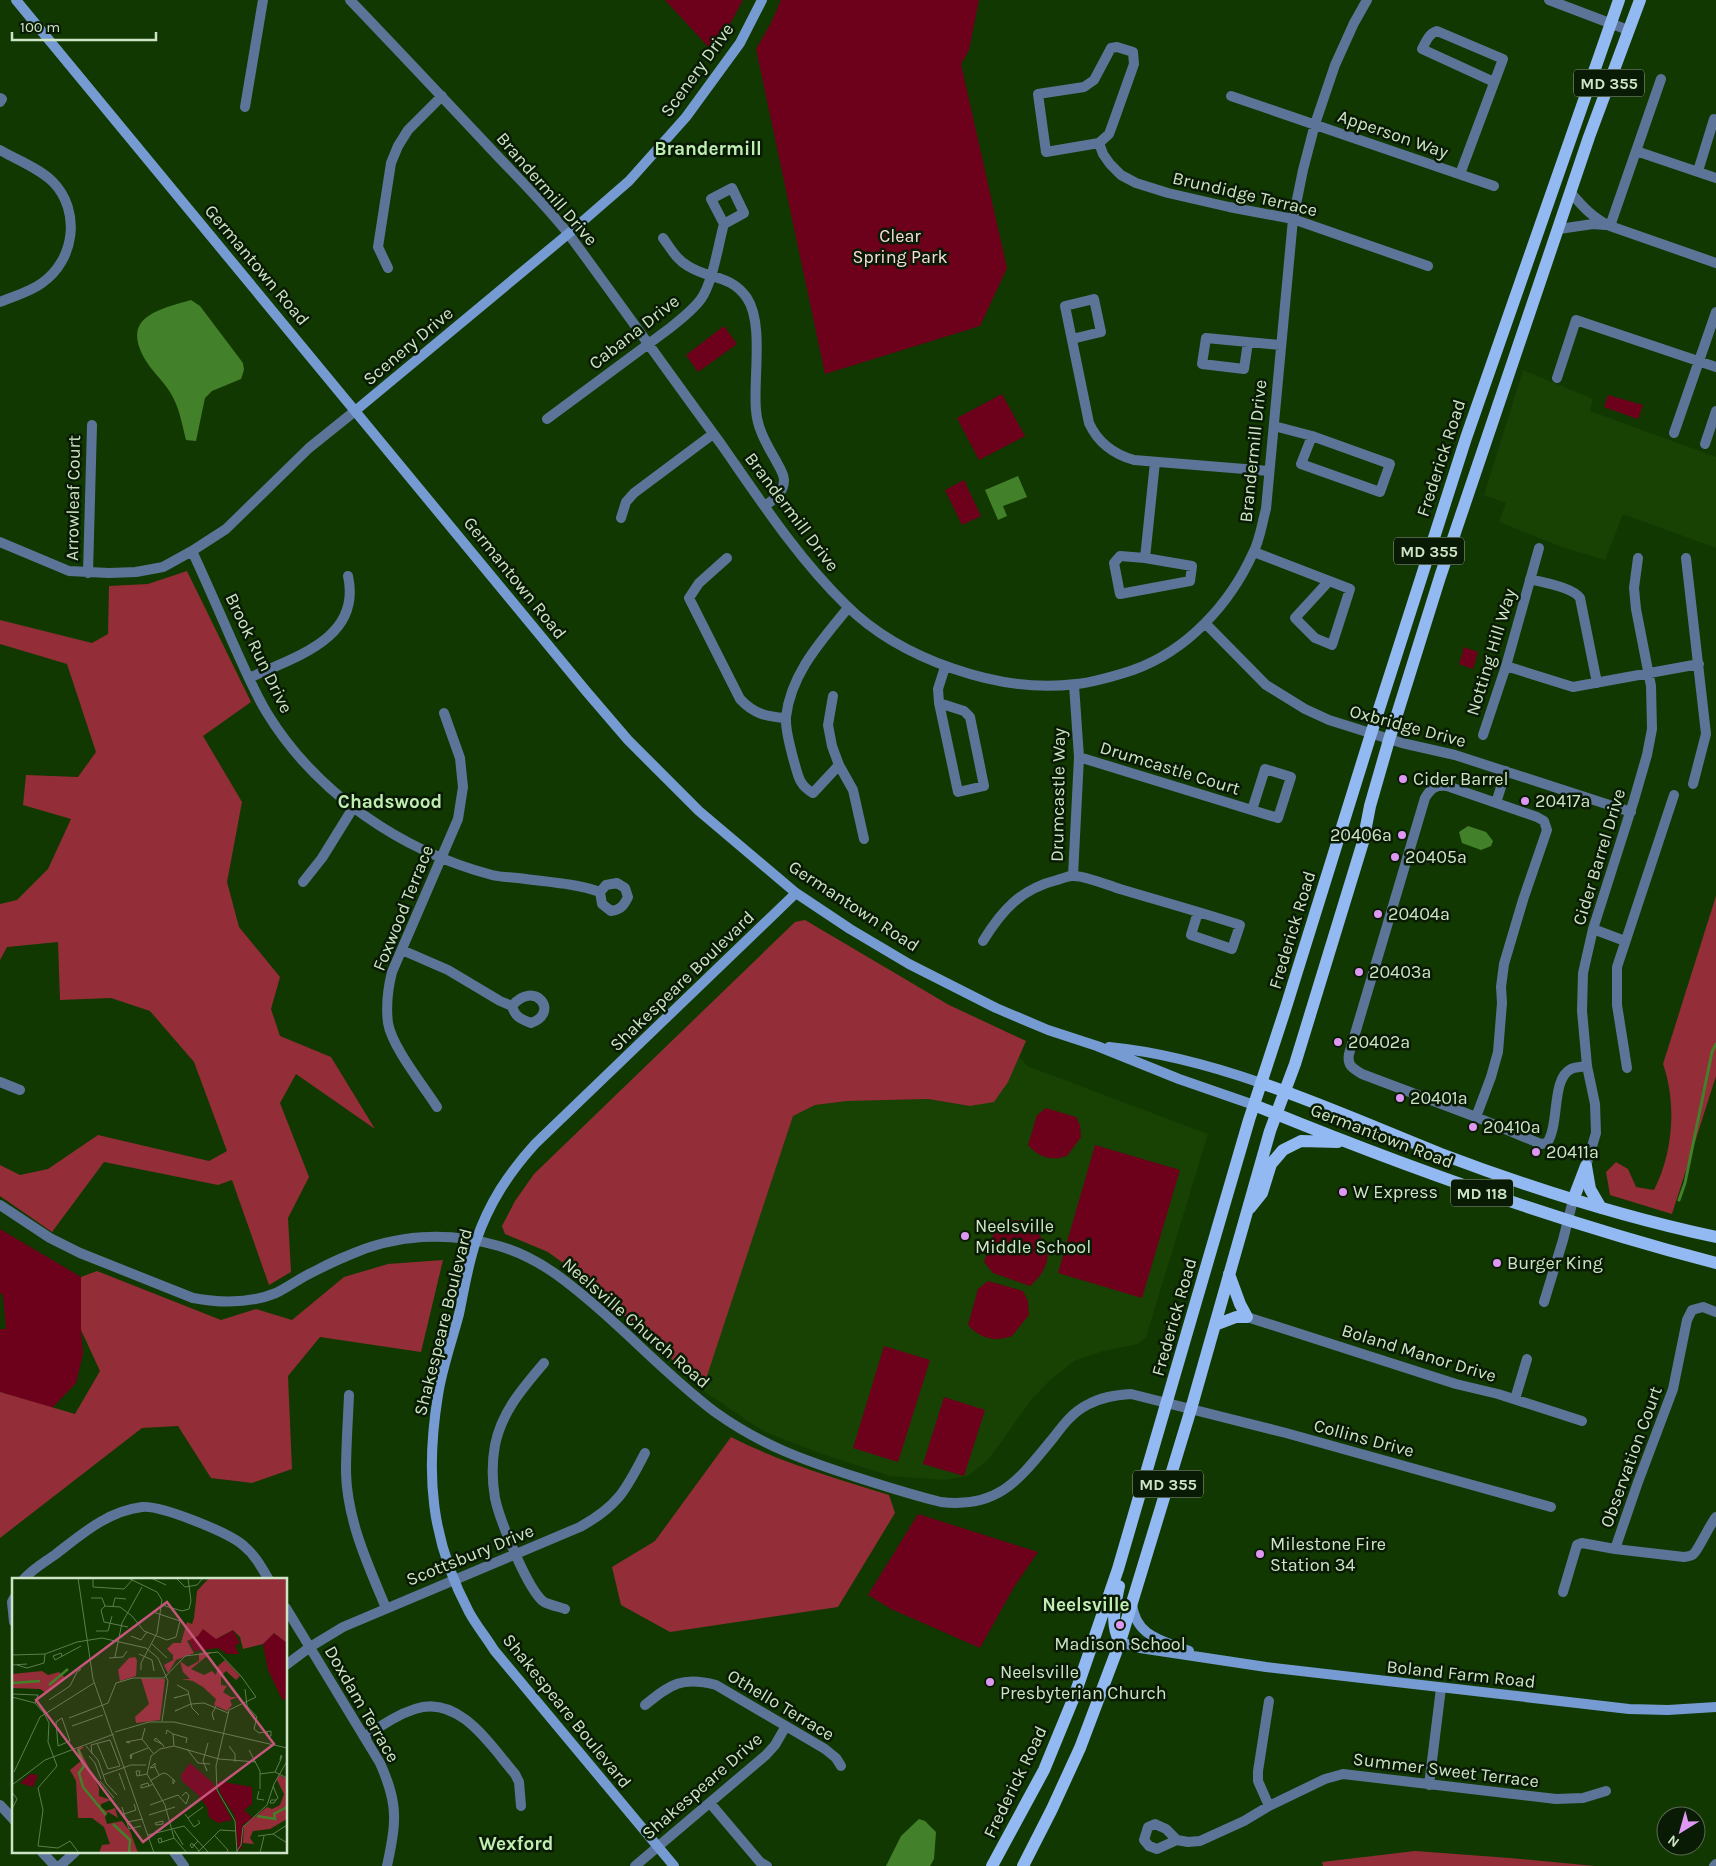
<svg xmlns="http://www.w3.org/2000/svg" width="1716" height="1866" font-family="Karla,sans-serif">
	<rect width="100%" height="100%" fill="#113800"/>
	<path fill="#174204" d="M1523 370 1593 399 1590 411 1716 457V548L1623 514 1605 560 1559 546 1499 522 1506 503 1484 495Z
		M1019 1056 1027 1066 1208 1134 1146 1337 1138 1344 1103 1351 1074 1361 1050 1380 1031 1400 989 1459 968 1476 944 1480 890 1476 822 1454 768 1433 754 1425 702 1390 793 1116 815 1105 847 1101 928 1099 970 1106 1008 1082Z"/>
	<path fill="#6d001b" d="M665 0H743L729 26 712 51Z
		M781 0H979L969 50 961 64 1007 268 980 326 825 374 756 49 771 23Z
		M724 326 737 344 698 372 686 355Z
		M1002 394 1025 436 979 460 957 418Z
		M1608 395 1643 405 1638 419 1604 407Z
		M964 480 981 516 962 525 945 490Z
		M1464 647 1478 652 1473 669 1459 664Z
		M1046 1108 1076 1117 1080 1125 1081 1137 1067 1156C1051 1161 1040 1158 1028 1145L1037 1115Z
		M1095 1145 1180 1170 1142 1298 1058 1273Z
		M1022 1220C1051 1239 1058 1261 1030 1286L993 1273 984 1262 996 1226 1007 1221Z
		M0 1229 81 1277V1330L83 1354 76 1383 52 1408 0 1392V1329H6L3 1296 0 1292Z
		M988 1281 1023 1291 1028 1301 1029 1315 1012 1336C994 1342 981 1339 968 1325L978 1289Z
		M884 1346 930 1360 898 1462 853 1448Z
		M944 1397 985 1410 964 1476 923 1464Z
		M918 1514 1038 1552 1014 1587 980 1648 891 1609 868 1595Z"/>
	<path fill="#932d38" d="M187 571 251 702 203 736 242 802 227 882 239 927 280 977 271 1009 280 1036 331 1057 375 1129 296 1074 280 1103 309 1177 288 1218 291 1272 269 1285 232 1180 218 1185 104 1162 52 1232 0 1196V1165L20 1175 48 1169 98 1135 209 1161 227 1151 194 1062 150 1011 111 998 60 1000 58 942 7 947 0 960V904L17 900 48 869 71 819 23 805 26 775 78 777 96 752 67 664 0 644V620L92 643 108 634 109 586 148 584Z
		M1716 896V1076L1672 1214 1610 1195 1606 1172 1616 1162 1628 1169 1636 1187 1654 1190C1673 1153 1677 1104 1663 1064Z
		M805 920 949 1005 1026 1041 1008 1082 994 1102 970 1106 928 1099 847 1101 815 1105 793 1116 703 1388 581 1276 548 1252 505 1234 502 1226 515 1201 534 1174 795 922Z
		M443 1260 421 1352 320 1337 288 1376 292 1469 252 1483 211 1478 178 1426 142 1428 0 1538V1392L75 1414 100 1371 81 1330V1277L97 1271 221 1320 256 1309 292 1320 344 1277 388 1264Z
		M731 1437C782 1463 835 1478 889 1495L895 1513 838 1607 670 1632 621 1605 612 1567 655 1541Z
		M1415 1851 1510 1858 1595 1866H1323L1322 1862Z"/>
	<path fill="#42802a" d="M191 300 200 306 243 363 244 370 241 379 212 391 205 398 196 441 186 440C182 424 179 406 170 392 163 381 153 372 146 361 120 318 156 310 191 300Z
		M1018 476 1027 497 1003 506 1007 516 998 520 985 490Z
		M1468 826 1486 832 1493 841 1491 846 1481 850 1462 843 1459 832Z
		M919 1819 925 1821 936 1832 934 1859 930 1866H886L901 1836Z"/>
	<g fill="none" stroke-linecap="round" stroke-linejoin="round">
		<path stroke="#42802a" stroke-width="3" d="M1679 1200 1685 1183 1712 1052 1716 1044"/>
		<path stroke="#5c7497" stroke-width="10" d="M350 0C397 49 444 99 490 148 517 177 546 205 570 236 621 305 670 375 721 444 760 500 797 557 846 605 900 659 1000 694 1076 684 1096 682 1114 676 1133 670 1187 651 1230 604 1253 553 1260 540 1262 523 1266 509L1293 219 1303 170 1315 124 1335 65 1354 23 1367 0
			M1549 0 1628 30
			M1231 96 1494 186
			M0 98 2 99 0 102
			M245 107 263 0
			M1099 143 1046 152 1038 94 1084 87 1094 80 1111 48 1117 47 1133 52 1134 64 1112 126 1109 134 1099 143 1103 154 1110 164 1121 175 1136 183 1168 193 1229 207 1293 219 1428 266
			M0 150C17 160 39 168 53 182 81 211 75 260 42 283 30 292 14 296 0 302
			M1636 151 1716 178
			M1698 171 1714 119
			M1460 174 1503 59 1437 31C1428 34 1426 42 1422 49L1494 82
			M1571 193C1583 207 1593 218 1610 226L1716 263
			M1610 226 1661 79
			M1559 229 1593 224 1605 225
			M663 238C671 249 677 260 688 266 710 280 730 274 747 298 764 324 753 379 756 410 757 428 766 443 775 459 778 465 784 473 784 480 784 493 774 499 765 506
			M388 268 378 247 391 163 398 146 408 130 442 96
			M1072 339 1101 332 1094 299 1065 306 1089 423C1098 443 1113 454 1134 460L1269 471
			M1248 342 1244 369 1202 364 1206 338 1280 345
			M1557 378 1576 320 1716 367
			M547 419 670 328C681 319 693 310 701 299 713 282 718 245 724 224L744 213 732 188 711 199 724 224
			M1274 426 1312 436 1390 464 1380 492 1301 464 1312 436
			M1674 433 1716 312
			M1705 444 1716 411
			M621 518 626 502 634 493 713 434
			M0 542 69 571 109 573 136 572 163 567 192 551 226 529 309 448 355 411
			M192 551C206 581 219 611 232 641 243 665 253 690 267 713 316 793 401 851 492 875 500 877 509 877 518 878 546 882 574 883 600 892L602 904 611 911C621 910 624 905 628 897L625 888 617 883 606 885 600 892
			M1254 552 1350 589 1332 645 1315 638 1295 618 1329 581
			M727 558 699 583 689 598 740 699C754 714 767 717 786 718
			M1145 558 1120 556 1114 563 1120 594 1190 581 1192 566 1145 558 1155 462
			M1686 558 1706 734 1693 784
			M88 573 92 425
			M1530 579C1544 583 1572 587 1580 598L1597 683
			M1205 623 1266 685 1305 709 1329 720 1402 743 1455 755 1631 812
			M1506 666 1573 687 1699 664
			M249 678C294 657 362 639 348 576
			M833 696 828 725 832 746 839 765 853 790 864 839
			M939 703 964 711 970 717 984 786 958 792 939 703 938 689 945 667
			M1483 735 1506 666 1539 548
			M1079 757 1278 818 1291 777 1265 769 1252 810
			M839 765 813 793C798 785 798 774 793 758 790 745 785 730 786 717 791 673 822 640 848 608
			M1496 803 1506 771
			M1073 876 1079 757 1074 685
			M303 882 322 858 353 808
			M1593 929 1625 941
			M983 941C1002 910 1021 889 1057 880 1062 879 1067 876 1072 876 1084 875 1107 885 1120 889 1160 901 1200 912 1240 925L1232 949 1191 935 1198 912
			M402 950 448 970 500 1001 512 1006C515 1017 521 1019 531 1023 561 1012 534 979 512 1006
			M1627 1068 1617 1005V967L1674 795
			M0 1082 20 1090
			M437 1107C423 1085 392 1047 388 1023 386 1007 388 988 392 972L458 819 463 787 460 758 444 713
			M1476 1117 1491 1077 1498 1052 1502 1003 1501 987 1504 964 1523 900 1547 830 1544 821 1537 817 1447 786C1435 785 1431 788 1425 798L1349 1054C1347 1065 1352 1068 1362 1074L1476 1117 1541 1144 1547 1143C1560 1124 1551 1079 1571 1069 1576 1067 1582 1067 1587 1066
			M1586 1166 1596 1133 1595 1104 1587 1066 1582 1011 1583 973 1593 929 1634 800 1647 755 1652 729 1651 686 1636 609 1634 588 1638 558
			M0 1205 50 1238 80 1253 193 1298C220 1303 249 1304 276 1293 287 1288 297 1280 309 1274 321 1268 334 1261 347 1256 395 1234 448 1231 499 1246 538 1257 568 1282 598 1308 637 1342 674 1381 715 1412 761 1445 803 1460 856 1477 884 1486 912 1495 941 1502 1000 1509 1020 1478 1054 1437 1063 1425 1073 1412 1087 1405 1101 1397 1115 1395 1131 1394L1286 1433 1551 1507
			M1544 1302 1563 1240 1573 1200
			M1716 1312 1703 1307 1692 1310 1687 1320 1673 1389 1638 1482 1615 1549 1684 1557C1684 1557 1691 1556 1692 1555 1697 1553 1710 1524 1716 1517
			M1247 1317 1456 1384 1498 1394 1582 1421
			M544 1363C523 1388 502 1411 495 1445 492 1462 492 1481 495 1498 499 1518 528 1591 544 1602 550 1605 559 1607 565 1609
			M349 1395C348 1420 346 1446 346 1472 347 1520 368 1565 386 1608
			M1515 1399 1527 1359
			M23 1580C32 1569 45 1562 56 1554 82 1534 108 1511 142 1507 161 1505 230 1533 244 1546 255 1555 262 1568 269 1580
			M1563 1592 1577 1545 1582 1543 1615 1549
			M14 1598 12 1602 14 1622
			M286 1608 380 1763C388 1781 395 1800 394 1820 394 1835 390 1851 387 1866
			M286 1665 310 1647 343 1627 580 1527C618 1506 626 1490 645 1453
			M1269 1701 1258 1771V1781L1269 1806
			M645 1705C671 1684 682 1676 716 1685L825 1749 836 1758 841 1766
			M364 1737C381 1726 396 1715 415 1709 459 1694 491 1746 515 1774L519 1782 521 1806
			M1429 1785 1441 1688
			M710 1803 760 1862 767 1866
			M0 1805 14 1820
			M1177 1840 1166 1829 1155 1824 1148 1827 1144 1840 1149 1846 1157 1849 1177 1840 1188 1842 1200 1841 1244 1821 1269 1806 1325 1779 1343 1774 1556 1799 1583 1798 1606 1791
			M42 1852 55 1866
			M174 1852 184 1866
			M60 1866 75 1852
			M635 1866 766 1755 775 1745 786 1726
			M1714 1866 1716 1864"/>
		<path stroke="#769bd2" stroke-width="10" d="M16 0 586 691 628 740 699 811 796 893 850 929 909 964 996 1008 1048 1030 1097 1046 1179 1079 1254 1105
			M355 411 568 234 629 181 686 117 740 43 762 0
			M1109 1047C1161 1052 1212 1066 1261 1083
			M1132 1604C1136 1637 1162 1640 1189 1651
			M1120 1642 1140 1648 1266 1667 1629 1709 1668 1710 1716 1707
			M674 1866 494 1650C486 1637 476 1625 469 1612 431 1540 425 1475 438 1395 442 1368 452 1341 459 1314 464 1290 468 1264 476 1241 489 1203 508 1174 535 1144L796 893"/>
		<path stroke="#93b9f2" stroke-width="12" d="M1261 1083C1322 1104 1381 1130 1441 1154 1531 1188 1622 1217 1716 1237
			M1254 1105C1405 1167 1558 1222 1716 1263
			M1586 1166 1590 1189 1601 1208
			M1573 1200 1586 1166
			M1250 1208 1262 1193 1271 1164 1283 1150 1301 1141 1338 1142
			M1215 1325 1236 1317H1247L1240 1304 1229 1274
			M1119 1586C1115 1605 1110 1624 1120 1642
			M992 1866 1044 1770 1074 1697 1118 1569 1249 1120 1286 1007 1371 734 1466 438 1619 0
			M1023 1866 1052 1809 1080 1748 1120 1642 1191 1409 1270 1131 1295 1064 1363 842 1370 806 1389 740 1440 577 1589 137 1640 0"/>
	</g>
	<g fill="#de98f3" stroke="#0a1b05" stroke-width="2">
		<circle cx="1403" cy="779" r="5"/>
		<circle cx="1525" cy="801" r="5"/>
		<circle cx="1402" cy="835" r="5"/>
		<circle cx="1395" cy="857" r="5"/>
		<circle cx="1378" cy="914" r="5"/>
		<circle cx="1359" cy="972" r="5"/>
		<circle cx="1338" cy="1042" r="5"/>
		<circle cx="1400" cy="1098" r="5"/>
		<circle cx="1473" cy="1127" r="5"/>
		<circle cx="1536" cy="1152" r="5"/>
		<circle cx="1343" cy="1192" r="5"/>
		<circle cx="965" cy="1236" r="5"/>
		<circle cx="1497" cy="1263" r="5"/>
		<circle cx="1260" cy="1554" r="5"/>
		<circle cx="1120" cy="1625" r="5"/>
		<circle cx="990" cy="1682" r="5"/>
	</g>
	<g text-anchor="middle" stroke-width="5" stroke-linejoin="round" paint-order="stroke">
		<g fill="#0a1b05" stroke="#93a88c" stroke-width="1">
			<rect x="1574" y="69.5" width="70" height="27" rx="4"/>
			<rect x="1394" y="537.5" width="70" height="27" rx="4"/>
			<rect x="1451" y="1179.5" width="62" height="27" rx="4"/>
			<rect x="1133" y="1470.5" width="70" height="27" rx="4"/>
		</g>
		<g font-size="16" font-weight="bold" fill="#cee4c6">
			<text x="1609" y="89">MD 355</text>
			<text x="1429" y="557">MD 355</text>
			<text x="1482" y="1199">MD 118</text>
			<text x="1168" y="1490">MD 355</text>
		</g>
		<g font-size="18" fill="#cee4c6" stroke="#0a1b05">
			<text transform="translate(697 70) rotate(-54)" y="6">Scenery Drive</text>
			<text transform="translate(1393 134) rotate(19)" y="6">Apperson Way</text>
			<text transform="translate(547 189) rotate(49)" y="6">Brandermill Drive</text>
			<text transform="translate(1245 194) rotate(13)" y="6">Brundidge Terrace</text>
			<text transform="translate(257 265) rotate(50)" y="6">Germantown Road</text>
			<text transform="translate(634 332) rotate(-38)" y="6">Cabana Drive</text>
			<text transform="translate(408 346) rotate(-40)" y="6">Scenery Drive</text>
			<text transform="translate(1253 451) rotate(-84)" y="6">Brandermill Drive</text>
			<text transform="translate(1441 458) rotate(-72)" y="6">Frederick Road</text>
			<text transform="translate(73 498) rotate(-89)" y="6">Arrowleaf Court</text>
			<text transform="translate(792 512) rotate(53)" y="6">Brandermill Drive</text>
			<text transform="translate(515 578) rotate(51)" y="6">Germantown Road</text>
			<text transform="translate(1491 652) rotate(-73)" y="6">Notting Hill Way</text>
			<text transform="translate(259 653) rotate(64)" y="6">Brook Run Drive</text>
			<text transform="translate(1408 726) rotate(15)" y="6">Oxbridge Drive</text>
			<text transform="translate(1170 768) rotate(17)" y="6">Drumcastle Court</text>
			<text transform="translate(1058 795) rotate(-89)" y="6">Drumcastle Way</text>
			<text transform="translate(1599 857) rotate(-73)" y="6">Cider Barrel Drive</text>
			<text transform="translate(854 906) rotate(33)" y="6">Germantown Road</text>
			<text transform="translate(403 908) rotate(-68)" y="6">Foxwood Terrace</text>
			<text transform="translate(1292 930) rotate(-73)" y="6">Frederick Road</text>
			<text transform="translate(682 981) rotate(-44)" y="6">Shakespeare Boulevard</text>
			<text transform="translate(1382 1136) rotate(21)" y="6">Germantown Road</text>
			<text transform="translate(1174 1317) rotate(-74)" y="6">Frederick Road</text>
			<text transform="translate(443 1322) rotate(-76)" y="6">Shakespeare Boulevard</text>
			<text transform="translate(636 1323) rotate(41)" y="6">Neelsville Church Road</text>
			<text transform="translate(1419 1353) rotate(17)" y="6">Boland Manor Drive</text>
			<text transform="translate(1364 1438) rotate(15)" y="6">Collins Drive</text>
			<text transform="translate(1631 1457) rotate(-70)" y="6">Observation Court</text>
			<text transform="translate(470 1555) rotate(-22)" y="6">Scottsbury Drive</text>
			<text transform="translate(1461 1674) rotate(6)" y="6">Boland Farm Road</text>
			<text transform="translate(362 1704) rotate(60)" y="6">Doxdam Terrace</text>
			<text transform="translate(781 1705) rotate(31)" y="6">Othello Terrace</text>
			<text transform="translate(567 1711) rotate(51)" y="6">Shakespeare Boulevard</text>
			<text transform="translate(1446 1770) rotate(7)" y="6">Summer Sweet Terrace</text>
			<text transform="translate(1015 1782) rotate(-64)" y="6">Frederick Road</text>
			<text transform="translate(702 1786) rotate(-41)" y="6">Shakespeare Drive</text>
		</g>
		<g font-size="18" fill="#fadcdc" stroke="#0a1b05">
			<text x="900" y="242">Clear<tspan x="900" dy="21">Spring Park</tspan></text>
		</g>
		<g font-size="18" fill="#cee4c6" stroke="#0a1b05" text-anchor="start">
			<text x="1413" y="785">Cider Barrel</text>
			<text x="1535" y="807">20417a</text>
			<text x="1392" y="841" text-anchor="end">20406a</text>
			<text x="1405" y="863">20405a</text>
			<text x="1388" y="920">20404a</text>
			<text x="1369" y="978">20403a</text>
			<text x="1348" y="1048">20402a</text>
			<text x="1410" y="1104">20401a</text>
			<text x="1483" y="1133">20410a</text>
			<text x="1546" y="1158">20411a</text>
			<text x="1353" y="1198">W Express</text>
			<text x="975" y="1232">Neelsville<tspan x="975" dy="21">Middle School</tspan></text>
			<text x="1507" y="1269">Burger King</text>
			<text x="1270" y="1550">Milestone Fire<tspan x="1270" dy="21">Station 34</tspan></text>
			<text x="1120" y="1650" text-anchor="middle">Madison School</text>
			<text x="1000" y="1678">Neelsville<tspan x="1000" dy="21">Presbyterian Church</tspan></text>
		</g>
		<g font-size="19" font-weight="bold" fill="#c0edb1" stroke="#0a1b05">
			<text x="708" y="155">Brandermill</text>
			<text x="390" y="808">Chadswood</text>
			<text x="1086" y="1611">Neelsville</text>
			<text x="516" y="1850">Wexford</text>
		</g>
	</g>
	<g transform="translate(12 1578)">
		<rect width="275" height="275" fill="#113800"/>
		<path d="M190 51 209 59 221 52 228 65 223 68 227 76H215L206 70 182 73 177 62 186 58ZM262 55 275 65V122L270 121 256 92 251 66ZM178 185 201 205 220 242 206 245 197 239 195 229 185 216 170 203 169 197ZM18 196 26 197 21 209 8 205ZM205 203 240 209V226L232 232 242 241 231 246 230 270 226 273 223 238 208 215Z" fill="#6d001b"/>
		<path d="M197 0H275V65L262 55 251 66 231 71 228 59 221 52 204 61 191 51 186 58 175 63 182 75 164 82 156 95 152 87 161 82V77L155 71 161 65H169L175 44 180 46 182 40 185 13ZM200 74 179 91 192 97 200 93 204 97 206 88 213 82 228 98 224 102 214 93 209 98V107L215 108 211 114 219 119H226L218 122 220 127 215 133 202 127 204 121 191 109 181 103 169 101H178L171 94 168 83 176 89 187 83V75ZM123 79 125 82 124 98 108 103 106 92 117 80ZM30 93 36 97 47 94 54 100 34 115 28 111 0 110V96ZM129 100 153 101 148 142 124 145 123 139 137 126ZM65 169H72L68 172 87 210V218L99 222 89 226V229L94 233 103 230 106 240 96 234 93 239 95 246 110 243 118 253 126 275H87L90 267 98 266 92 249 80 240H66L64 203 58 192 70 182ZM267 197 275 201V241L258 251 241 253 238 260 242 266 231 265 232 248 255 229 260 231 268 227 272 216 265 202Z" fill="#932d38"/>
		<path fill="none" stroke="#42802a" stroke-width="2.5" d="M0 105 28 103M37 107 56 91M66 171 72 188 67 195 71 209 94 237M245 238 263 241 262 236 275 229M101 246 118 262 117 275"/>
		<path fill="none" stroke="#5d7d4f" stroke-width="1" d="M66 0 81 101 142 275M81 0V9L112 11 122 0M116 0 145 14 150 22 145 55 129 85V92M139 0 154 7M164 0 173 9 185 7 191 0M79 20H90L93 28M150 27 170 33 177 31 179 23 176 0M101 28 103 20 114 21M116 49 92 44 89 32 93 28 108 29 120 38 132 53 155 62 164 59 168 43 141 34M84 53H96L100 38M119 58 129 62 135 54M140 66 155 80M127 76 140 82 142 93M0 77 33 76 65 64 90 60 134 70 146 80 156 103 150 143M50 78 49 75 41 78 43 82 69 68M103 79 110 45 130 9M97 80 111 79 115 73M0 87 15 86M5 87 15 90 32 85 33 76M165 107 176 113 180 130 187 137M233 111 235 128 245 139 242 151 247 155 259 153V158H256L255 154M0 116 26 117 23 125M0 119 23 125 32 135 37 145 36 164 45 188 26 210 31 232 26 268 46 270 58 263 67 275M165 119 162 120 177 116M37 122 58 108 65 94 69 91 67 93M165 132 163 133 179 126 192 125 216 135M50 140 58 163 46 168 44 144ZM57 140 96 125 104 105 121 100H152L173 78 206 74 229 98 244 119 217 132 204 188 205 212 223 243 225 275M202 142 200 136 204 128M60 148 91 137M103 154 137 144H162L275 170M154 156 155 152 161 156 162 168M161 156 175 160 174 165M130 161 141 175M118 165 114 164 130 161 133 150M150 166 142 162 144 160 151 167 152 169M74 168 86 182 94 205 105 217M217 168 223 176V184M175 171 186 185 198 186M237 172 248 193V211M80 176 79 167 98 162 108 188 96 191 85 165M120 176 119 181 118 177 136 170M77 178 83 185 89 201M143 189V185L138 190 143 189 147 197M194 190 195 193 191 183 196 165M2 194 28 139 82 105M263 194 270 179 269 177 268 182M107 195 113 212M248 196 263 194 275 200M91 197 119 187H134M127 198 128 193H124L125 198 135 196M88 203 102 220M138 203 151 195 155 196 163 203 161 206V201M0 207 33 182 102 156M137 208 136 205 129 207V210L137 208 141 206M261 208 266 220 264 222 262 225H258L259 222H264M247 213 245 221 252 222M0 214 5 221 0 231M138 227 166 217 174 226 177 218 174 214 170 218M110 229 117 251 129 248M173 236 182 249 188 245 186 242M109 237 124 232 122 226M137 237 163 229M176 240 191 229M151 243V246L144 247 143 245ZM115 244 131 241M162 252 171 267M261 256 275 265M136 257 172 248 197 275M203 258 216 272 214 275M246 258 261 256 275 247M186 263 182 267 180 270 178 267 180 265V266L182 267 187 273M150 264 149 260 146 261 147 265 162 260M225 273 229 267 231 249 255 227 262 206 275 183M175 275 162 260 153 227 135 196 139 178 148 171 162 168 207 181 244 184M185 275 208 252 224 253M248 275 252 258"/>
		<path fill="#c6557b" fill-opacity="0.15" stroke="#c6557b" stroke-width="2.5" d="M155 24 262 166 131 264 24 122Z"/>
		<rect width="275" height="275" fill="none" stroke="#cee4c6" stroke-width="2.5"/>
	</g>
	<g transform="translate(1681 1831) rotate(217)"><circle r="24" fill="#0a1b05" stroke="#586b52"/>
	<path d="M0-4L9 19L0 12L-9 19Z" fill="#de98f3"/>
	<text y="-8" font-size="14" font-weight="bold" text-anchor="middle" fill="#cee4c6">N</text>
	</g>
	<path d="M12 32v8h144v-8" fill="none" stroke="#cee4c6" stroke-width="2.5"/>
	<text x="20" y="32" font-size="15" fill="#cee4c6" stroke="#0a1b05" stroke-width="4" paint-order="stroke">100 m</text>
</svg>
